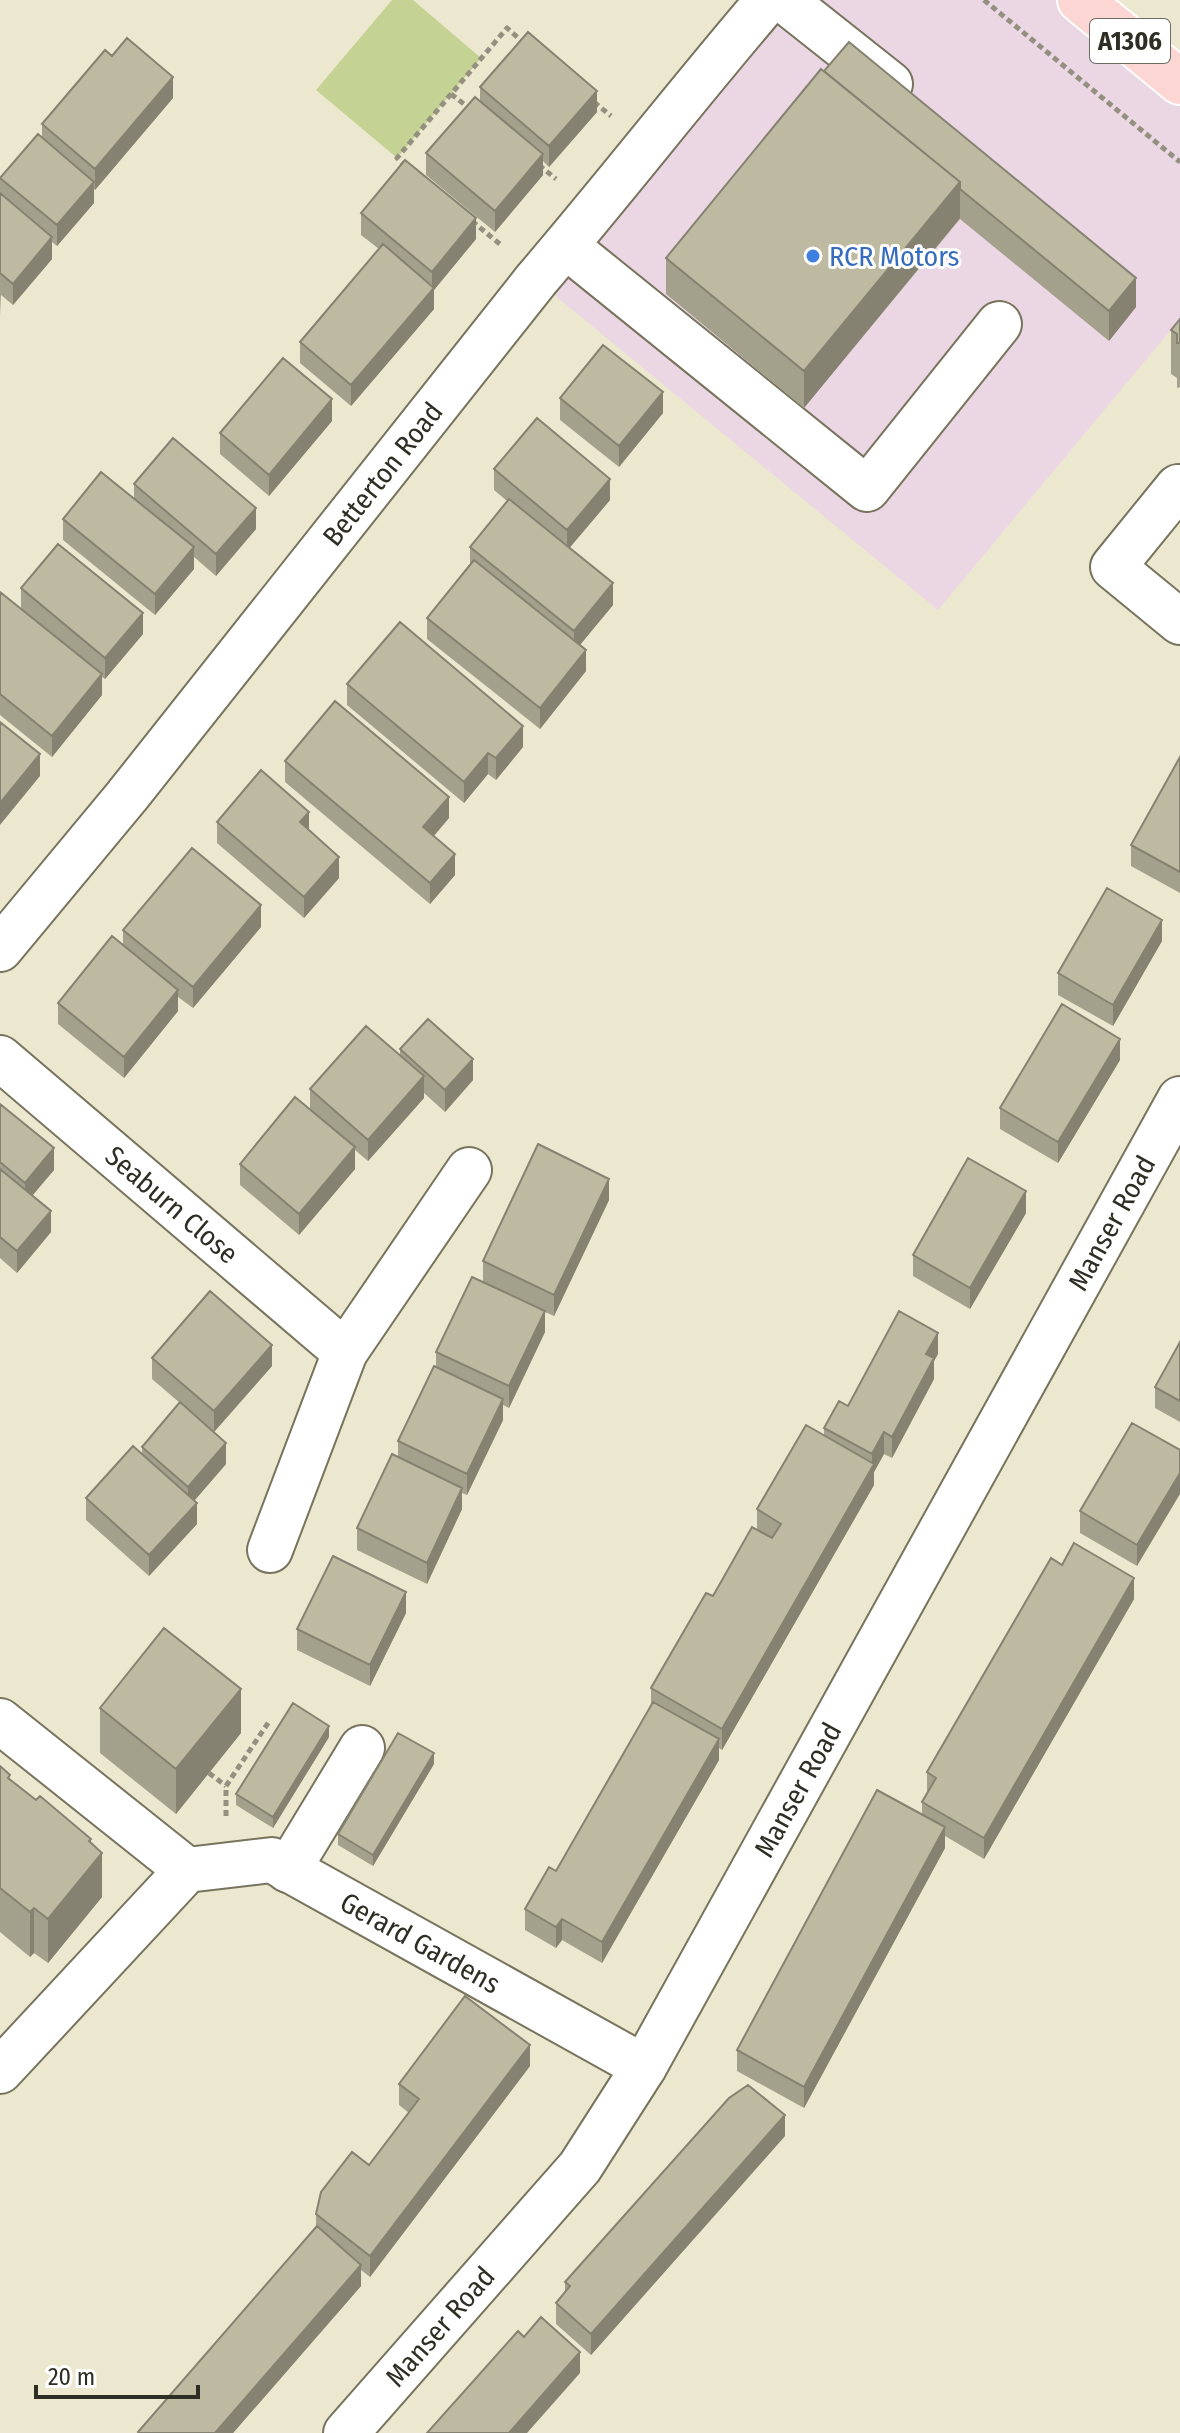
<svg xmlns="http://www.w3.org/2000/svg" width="1180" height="2433" font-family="'Fira Sans Condensed',sans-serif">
	<rect width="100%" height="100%" fill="#ece8cf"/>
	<path fill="#ebd6e4" d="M768 0H1080L1180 82V319L938 610 536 280Z"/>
	<path fill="#c4d294" d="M392 0H413L481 58 397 158 316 90Z"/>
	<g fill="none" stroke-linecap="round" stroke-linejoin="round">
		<g stroke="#77735d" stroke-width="48">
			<g id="minor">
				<path d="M784 0 890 84"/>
				<path d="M566 246 867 489 999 324"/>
				<path d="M1178 487 1113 567 1180 622"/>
				<path id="s1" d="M0 949 127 796 536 280C615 188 689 92 768 0"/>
				<path id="s2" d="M0 1058 345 1352 270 1550"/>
				<path d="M345 1352 469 1170"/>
				<path d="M0 1721 187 1870"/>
				<path d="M288 1870 362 1748"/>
				<path id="s3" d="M0 2071 187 1870 272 1860 644 2067"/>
				<path id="s4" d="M346 2433 580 2167 644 2067 1180 1099"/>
			</g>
		</g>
		<g stroke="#fff" stroke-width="48">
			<path id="major" d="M1080 0 1180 82"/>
		</g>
		<path stroke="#93907f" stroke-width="5" stroke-dasharray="6 4" stroke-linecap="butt" d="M984 0 1180 162
			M451 94 469 108
			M594 102 611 116
			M539 165 556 179
			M406 166 397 158 507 28 525 44
			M472 221 501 245
			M209 1773 226 1786
			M226 1816V1786L270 1720"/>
		<use href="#minor" stroke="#fff" stroke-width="44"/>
		<use href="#major" stroke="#fbd6d2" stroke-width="44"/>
	</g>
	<path fill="#a3a08b" d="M112 56 173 98 95 190 94 189V203L57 246 52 242V259L13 305 1 295 0 316V178L42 138V124Z
		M821 69 1136 307 1109 341 960 219 804 408 666 294V258Z
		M480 87 597 112 549 167 543 161V175L495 232 426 175V153L480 101Z
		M361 213 476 239 434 290V309L351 406 300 363V342L379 249 361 235Z
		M1180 319V387L1177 388V378L1171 374V330Z
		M560 398 663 413 619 467 560 420Z
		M332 421 269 496 220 454V433Z
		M494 469 610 500 569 548 613 605 580 645 586 671 540 729 427 639V618L470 564V547L507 501 494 490Z
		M134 484 256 529 216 576 194 557V569L155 615 63 540V519L134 498Z
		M21 588 143 634 105 679 102 677V695L52 757 0 715V592L21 609Z
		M347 684 523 747 496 780 488 774 464 803 347 705Z
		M1180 757V893L1131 866V845Z
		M285 761 449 818 434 836 455 875 430 904 285 782Z
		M217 822 309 830 339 878 304 918 217 843Z
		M261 927 193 1008 178 997V1011L124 1078 58 1024V1003L123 945V930Z
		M1162 941 1113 1026 1058 995V973Z
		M400 1049 473 1080 445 1112 424 1093V1098L368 1161 355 1150V1169L299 1235 240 1185V1164L310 1110V1089L400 1055Z
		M1120 1060 1058 1163 1000 1129V1108Z
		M0 1104 54 1170 32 1196 51 1232 17 1273 0 1258Z
		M609 1200 554 1316 545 1312V1332L509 1408 503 1405V1420L467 1495 462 1493V1509L427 1584 357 1550V1528L398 1457V1441L436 1367V1352L483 1282V1261Z
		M1026 1213 970 1309 913 1276V1255Z
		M1180 1342V1422L1155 1408V1387Z
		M938 1354 934 1361V1379L892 1458 884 1454 874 1472V1485L722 1750 719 1748V1760L602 1963 562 1940 556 1948 525 1930V1909L556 1871 651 1706V1688L757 1529V1509L824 1436V1428L848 1406Z
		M152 1358 272 1366 214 1432 226 1464 194 1501 197 1524 149 1576 86 1520V1498L142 1454V1447L180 1403 152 1379Z
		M1180 1450 1137 1566 1080 1533V1511Z
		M1062 1565 1134 1599 984 1859 945 1836V1848L804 2108 737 2071V2050L922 1815V1802L927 1793V1772Z
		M406 1613 370 1686 297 1650V1629Z
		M100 1708 241 1733 176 1814 100 1753Z
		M329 1737 273 1828 236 1805V1794Z
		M434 1764 373 1866 338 1845V1834Z
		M0 1766 10 1780 91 1844 102 1897 48 1963 34 1953 30 1957 0 1932Z
		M530 2066 370 2277 361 2270V2286L233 2433H138L316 2227V2214L369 2165 409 2113 399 2105V2084Z
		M785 2136 591 2355 556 2324V2303L565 2292V2282Z"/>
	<path fill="#858271" d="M173 77V98L95 190V169Z
		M597 91V112L549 167V146Z
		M543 154V175L495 232V211Z
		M94 182V203L57 246V225Z
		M960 182V218L804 408V371Z
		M476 218V239L434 290V309L351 406V385L432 290V272Z
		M52 237V259L13 305V284Z
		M1136 278V307L1109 341V311Z
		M663 392V413L619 467V446Z
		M332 399V421L269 496V475Z
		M610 479V500L567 551V530Z
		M256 508V529L216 576V554Z
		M194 547V569L155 615V594Z
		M613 583V605L574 652V631Z
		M143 613V634L105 679V658Z
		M586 650V671L540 729V708Z
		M102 674V695L52 757V736Z
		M523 726V747L496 780V758Z
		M488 753V774L464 803V782Z
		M40 754V776L0 825V803Z
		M449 797V818L423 848V827Z
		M309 812V833L300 822Z
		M455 854V875L430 904V883Z
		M339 857V878L304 918V897Z
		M261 905V927L193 1008V987Z
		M1162 920V941L1113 1026V1005Z
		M178 990V1011L124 1078V1057Z
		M1120 1039V1060L1058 1163V1142Z
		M473 1059V1080L445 1112V1090Z
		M424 1076V1098L368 1161V1140Z
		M355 1147V1169L299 1235V1214Z
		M54 1148V1170L25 1204V1183Z
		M609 1179V1200L554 1316V1295Z
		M1026 1191V1213L970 1309V1288Z
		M51 1211V1232L17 1273V1251Z
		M545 1311V1332L509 1408V1386Z
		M938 1333V1354L934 1361V1379L892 1458V1437L926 1354Z
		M272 1345V1366L214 1432V1411Z
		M503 1399V1420L467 1495V1474Z
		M884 1432V1454L874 1472V1485L722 1750V1729L872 1467V1454Z
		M226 1443V1464L188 1508V1487Z
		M1180 1473V1494L1137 1566V1545Z
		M462 1488V1509L427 1584V1563Z
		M197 1503V1524L149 1576V1555Z
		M1134 1578V1599L984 1859V1838Z
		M406 1592V1613L370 1686V1665Z
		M241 1689V1733L176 1814V1769Z
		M329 1726V1737L273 1828V1817Z
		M719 1739V1760L602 1963V1942Z
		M434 1753V1764L373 1866V1855Z
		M945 1827V1848L804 2108V2087Z
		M91 1839V1866L102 1853V1897L48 1963V1919L89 1841Z
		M34 1908V1953L30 1957V1912Z
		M562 1919V1940L556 1948V1927Z
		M530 2045V2066L370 2277V2256Z
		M785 2115V2136L591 2355V2334Z
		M361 2265V2286L233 2433H215Z
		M580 2352V2373L527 2433H509Z"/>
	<path fill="#bebaa2" stroke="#858271" stroke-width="2" d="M528 32 597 91 549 146 480 87Z
		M127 38 173 77 95 169 42 124 105 50 112 56Z
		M849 42 1136 278 1109 311 960 189V182L824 71Z
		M821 69 960 182 804 371 666 258Z
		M475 97 543 154 495 211 426 153Z
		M38 134 94 182 57 225 0 178Z
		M405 160 476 218 432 272 361 213Z
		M0 193 52 237 13 284 0 273Z
		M383 244 434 288 351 385 300 342Z
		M1180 319V343H1177V334L1171 330Z
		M603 345 663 392 619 446 560 398Z
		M283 358 332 399 269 475 220 433Z
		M537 418 610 479 567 530 494 469Z
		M173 438 256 508 216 554 134 484Z
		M101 472 194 547 155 594 63 519Z
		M509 499 613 583 574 631 470 547Z
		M58 544 143 613 105 658 21 588Z
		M474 560 586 650 540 708 427 618Z
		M0 592 102 674 52 736 0 694Z
		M400 622 523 726 496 758 488 753 464 782 347 684Z
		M335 701 449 797 423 827 455 854 430 883 285 761Z
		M0 722 40 754 0 803Z
		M1180 757V872L1131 845Z
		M261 770 309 812 300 822 339 857 304 897 217 822Z
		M192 848 261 905 193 987 123 930Z
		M1107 888 1162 920 1113 1005 1058 973Z
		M112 936 178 990 124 1057 58 1003Z
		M1062 1004 1120 1039 1058 1142 1000 1108Z
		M428 1019 473 1059 445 1090 400 1049Z
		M366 1026 424 1076 368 1140 310 1089Z
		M295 1097 355 1147 299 1214 240 1164Z
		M0 1104 54 1148 25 1183 0 1162Z
		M538 1144 609 1179 554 1295 483 1261Z
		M968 1158 1026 1191 970 1288 913 1255Z
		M0 1169 51 1211 17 1251 0 1237Z
		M472 1277 545 1311 509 1386 436 1352Z
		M210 1291 272 1345 214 1411 152 1358Z
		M899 1311 938 1333 926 1354 934 1358 892 1437 884 1432 872 1454 824 1428 839 1401 848 1406Z
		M1180 1342V1401L1155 1387Z
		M434 1366 503 1399 467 1474 398 1441Z
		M180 1402 226 1443 188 1487 142 1447Z
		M1132 1423 1180 1450V1473L1137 1545 1080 1511Z
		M806 1425 874 1464 722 1729 651 1688 706 1593 713 1596 752 1527 772 1538 781 1524 757 1509Z
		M133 1446 197 1503 149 1555 86 1498Z
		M392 1454 462 1488 427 1563 357 1528Z
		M1074 1543 1134 1578 984 1838 922 1802 936 1778 927 1772 1051 1558 1062 1565Z
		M333 1556 406 1592 370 1665 297 1629Z
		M164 1628 241 1689 176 1769 100 1708Z
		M653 1702 719 1739 602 1942 562 1919 556 1927 525 1909 549 1867 556 1871Z
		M293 1703 329 1726 273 1817 236 1794Z
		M398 1733 434 1753 373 1855 338 1834Z
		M0 1766 10 1775 8 1778 36 1800 40 1796 91 1839 89 1841 102 1853 48 1919 34 1908 30 1912 0 1888Z
		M877 1790 945 1827 804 2087 737 2050Z
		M465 1996 530 2045 370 2256 316 2214 321 2192 352 2152 369 2165 419 2099 399 2084Z
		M748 2085 785 2115 591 2334 556 2303 570 2286 565 2282 729 2098Z
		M317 2226 361 2265 215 2433H139L138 2432Z
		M541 2317 580 2352 509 2433H427L518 2331 524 2337Z"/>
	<circle fill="#3f7fe0" stroke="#fff" stroke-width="3" cx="813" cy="256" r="8"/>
	<g text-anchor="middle" stroke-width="6" stroke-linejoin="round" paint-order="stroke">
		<rect fill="#fff" stroke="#6d6d66" stroke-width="2" x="1090" y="19" width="80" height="44" rx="6"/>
		<g font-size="26" font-weight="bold" fill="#2f2e24">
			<text x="1130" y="50">A1306</text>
		</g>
		<g font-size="28" fill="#366cbe" stroke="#fff" text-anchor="start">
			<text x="829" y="266">RCR Motors</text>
		</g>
		<g font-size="28" fill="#2f2e24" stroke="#fff">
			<text dy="10" stroke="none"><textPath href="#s1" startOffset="610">Betterton Road</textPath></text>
			<text dy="10" stroke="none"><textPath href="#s2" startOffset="226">Seaburn Close</textPath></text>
			<text dy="10" stroke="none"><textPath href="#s4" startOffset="1438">Manser Road</textPath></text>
			<text dy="10" stroke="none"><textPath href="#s4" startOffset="790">Manser Road</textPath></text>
			<text dy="10" stroke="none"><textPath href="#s3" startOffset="530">Gerard Gardens</textPath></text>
			<text dy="10" stroke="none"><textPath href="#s4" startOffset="142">Manser Road</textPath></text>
		</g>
	</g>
	<path d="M36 2385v12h162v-12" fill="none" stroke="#2f2e24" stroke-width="4"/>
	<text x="48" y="2385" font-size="24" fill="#2f2e24" stroke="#ffffff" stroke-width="6" paint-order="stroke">20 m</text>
</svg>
